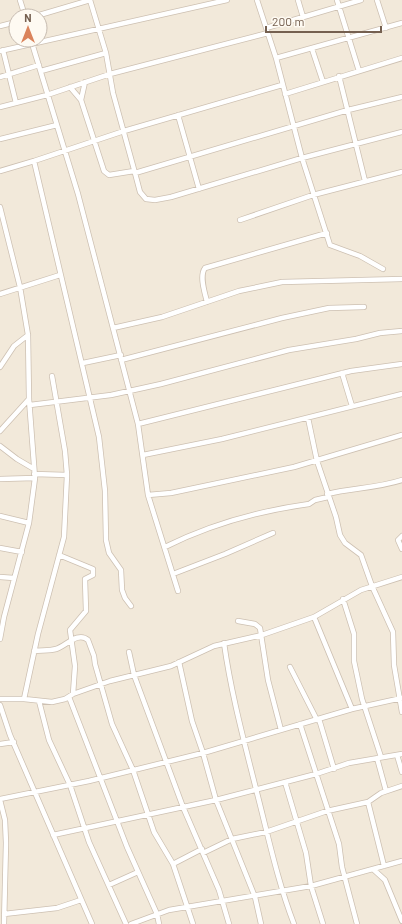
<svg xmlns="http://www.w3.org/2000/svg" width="402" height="924" font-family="Barlow,sans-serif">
	<rect width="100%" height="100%" fill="#fbf6eb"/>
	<path fill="#f2e9da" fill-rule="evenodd" d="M0 0H402V924H0ZM16 16H40V40H16Z"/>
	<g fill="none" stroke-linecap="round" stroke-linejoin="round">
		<g stroke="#cdc0b2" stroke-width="6">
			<path id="street" d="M20 0 25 16
				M90 0 106 53 113 93 135 173 140 192 146 199 155 200 171 197 302 158 402 132
				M257 0 276 58 302 158 330 245 360 256 383 269
				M298 0 303 17
				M337 0 359 71
				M377 0 386 28
				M36 16 90 0
				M0 26 16 22
				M266 28 361 0
				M31 40 78 194 138 424 148 495 178 591
				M312 49 323 82
				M3 50 16 103
				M0 51 227 0
				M276 58 402 23
				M41 71 106 53
				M339 76 365 181
				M0 77 39 65
				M70 87 81 100 104 171 109 175 134 171
				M285 94 402 58
				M81 100 85 82
				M0 107 47 95 110 74 268 33
				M178 115 199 189
				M0 139 57 125
				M34 161 99 437 105 491 106 540 109 553 121 570 122 590 125 598 131 606
				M0 171 34 161 124 131 282 85
				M135 173 348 110 402 97
				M0 207 20 287 28 335 29 399 35 478 29 523 4 617 0 639
				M240 220 313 195 402 172
				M0 294 60 275
				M207 302C205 293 199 276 205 268L327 233
				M113 328 162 317 239 291 282 282 402 279
				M121 360 282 318 329 308 364 307
				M83 363 121 355
				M0 367 14 346 28 335
				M342 373 352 406
				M30 405 111 395 161 384 289 350 356 339 380 333 402 331
				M308 418 317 461 336 517 340 535 345 543 361 555 372 586 393 632 394 665 402 712
				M138 424 351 371 402 364
				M0 431 29 399
				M0 446 17 459 34 469
				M143 455 222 439 402 394
				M34 474 67 475
				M0 479 35 478
				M327 494C352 488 378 488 402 480
				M148 495 171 493 294 467 402 435
				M0 516 29 523
				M402 536 398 540 402 549
				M165 547C211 524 258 511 309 504L315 500 328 497
				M0 548 22 552
				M59 555 93 569V575L85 579 86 611 70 630 75 666 73 694
				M173 574 225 554 273 533
				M0 577 14 578
				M343 599 354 634V661L362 699 381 757
				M314 617 352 709
				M238 621 255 624 260 628 268 680 281 730
				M224 643C231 693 244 741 256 789 268 835 277 880 294 924
				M34 651C41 650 49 651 56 649 66 646 78 631 88 640L94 656 95 664 112 724 133 770 154 832 173 864 193 924
				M129 652 134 675 150 718 183 807 219 890 229 924
				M179 662 192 721 203 753 216 800 255 897 261 924
				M290 667 317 720
				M69 697 127 847 157 914 159 924
				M0 699H24L52 702 65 699 73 694 110 681 171 666 214 646 262 635 314 617 361 590 402 577
				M24 699 38 634 64 537 67 475 65 451 52 376
				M39 701 49 740 70 785 89 842 126 924
				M0 705 10 735 92 924
				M319 719 334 769
				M300 724 339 844 342 867 357 924
				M0 744 14 742
				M397 755 402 772
				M377 758 386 791
				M285 782 306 853 311 886 323 924
				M0 799 89 781 203 753 352 709 402 698
				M0 800 5 820 6 843 4 924
				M368 802 381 793 402 786
				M53 835 216 800 316 774 349 763 402 754
				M203 853 232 839 266 832 327 811 368 802 384 866
				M173 864 202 849
				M374 870 385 880 402 921
				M109 885 138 872
				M4 914 57 908 81 900
				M131 924 169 910 311 886 402 861"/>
		</g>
		<use href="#street" stroke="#fff" stroke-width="4.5"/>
	</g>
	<g transform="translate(28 28)"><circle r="19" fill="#fefaf2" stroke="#c7bcb1"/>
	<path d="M0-3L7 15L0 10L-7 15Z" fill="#da835b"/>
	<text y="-6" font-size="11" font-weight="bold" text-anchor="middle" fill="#756050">N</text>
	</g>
	<path d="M266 26v6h115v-6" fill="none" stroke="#756050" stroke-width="2"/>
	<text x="272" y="26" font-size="12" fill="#756050" stroke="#fefaf2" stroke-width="3" paint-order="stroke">200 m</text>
</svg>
